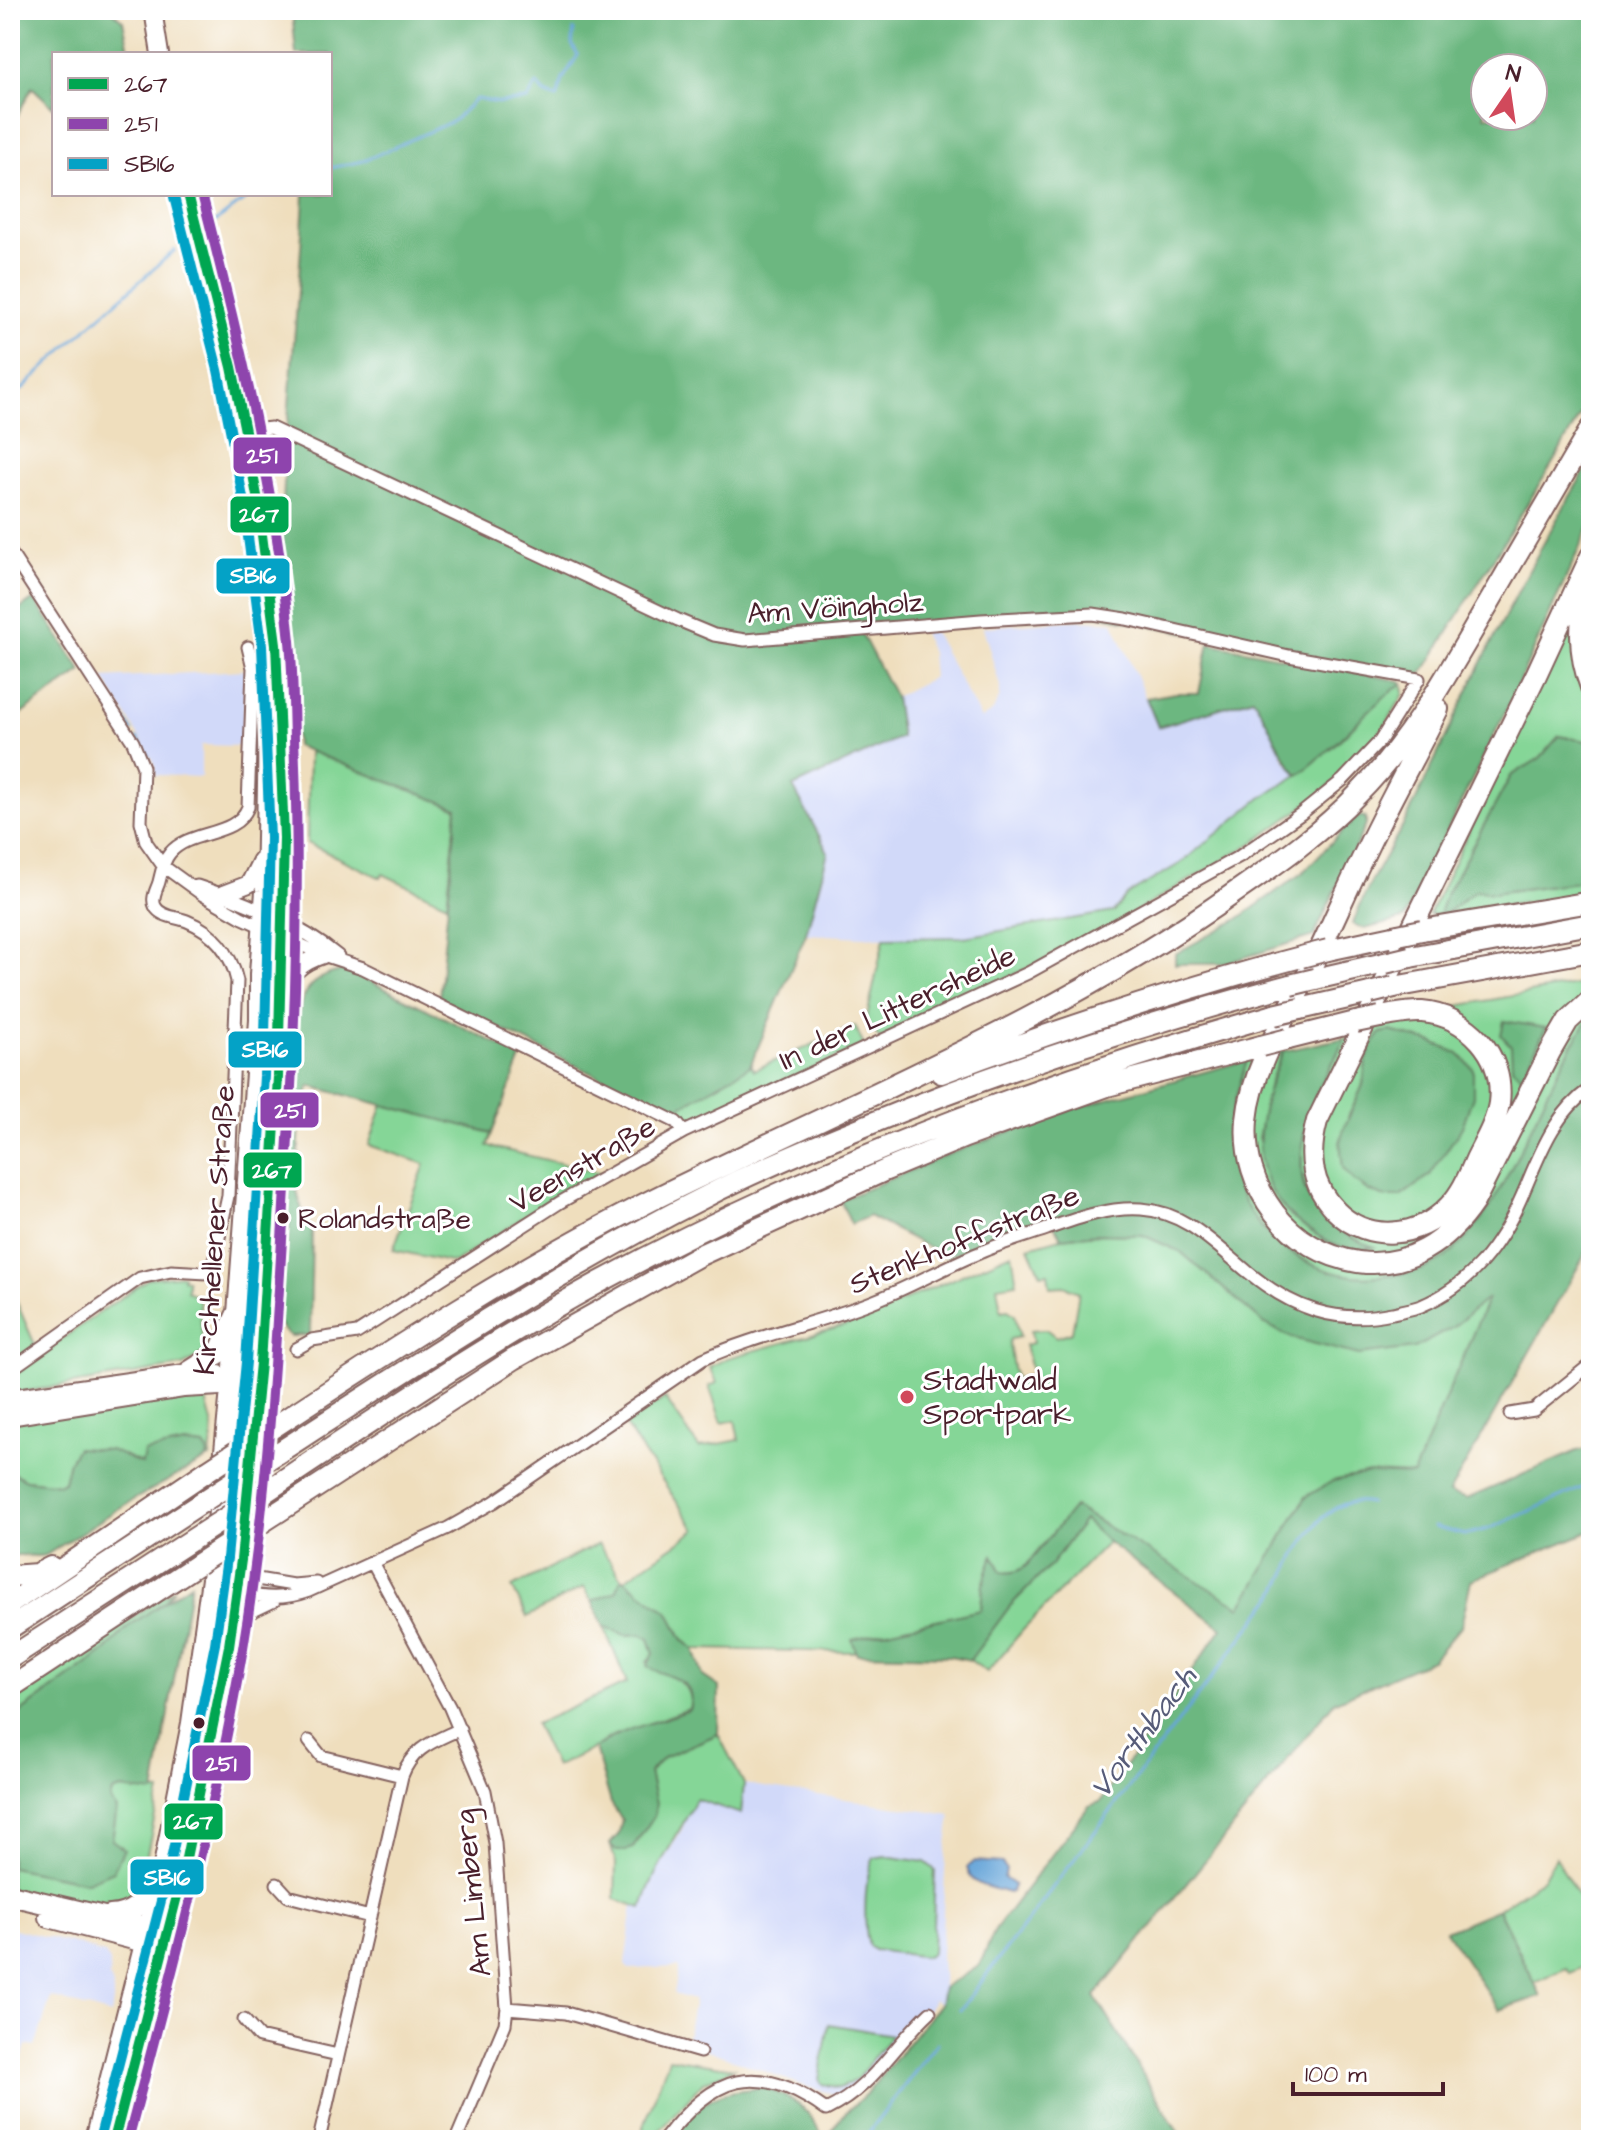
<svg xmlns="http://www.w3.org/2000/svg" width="1601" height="2150" font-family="'Architects Daughter',sans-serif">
	<rect width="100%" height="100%" fill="#fff"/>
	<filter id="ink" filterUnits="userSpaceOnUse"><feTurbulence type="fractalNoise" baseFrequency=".0125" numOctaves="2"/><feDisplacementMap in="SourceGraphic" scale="16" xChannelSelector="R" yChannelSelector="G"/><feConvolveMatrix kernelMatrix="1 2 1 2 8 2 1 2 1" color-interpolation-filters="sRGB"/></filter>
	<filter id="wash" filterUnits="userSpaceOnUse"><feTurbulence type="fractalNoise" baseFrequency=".006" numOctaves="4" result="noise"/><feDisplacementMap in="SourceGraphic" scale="32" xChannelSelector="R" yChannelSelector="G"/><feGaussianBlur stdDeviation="1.8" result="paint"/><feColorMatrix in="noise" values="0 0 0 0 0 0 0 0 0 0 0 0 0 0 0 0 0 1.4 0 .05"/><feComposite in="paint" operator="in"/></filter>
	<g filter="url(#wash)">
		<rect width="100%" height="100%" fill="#efdebd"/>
		<path fill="#d1d9f9" d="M1079 620 1113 622 1158 727 1253 698 1268 721 1284 759 1298 775 1261 798 1181 863 1127 895 1113 912 964 937 884 938 806 934 828 852 793 787 901 737 895 697 933 677 931 653 923 632 933 631 981 719 993 711 1000 696V686L983 627Z
			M245 670 243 746 201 745V777L156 775 154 762 104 678Z
			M744 1784 951 1815 946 1852 941 1956 943 1988 940 2004 933 1999 929 2009 861 2086 841 2096 804 2086 686 2042 694 2000 674 1994 679 1967 629 1969 625 1965 633 1905 642 1908 648 1887 681 1831 696 1798 740 1814Z
			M10 1928 86 1947 106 1956 110 1962 109 1977 113 1986V2002L111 2015 51 1997 35 2047 26 2045 12 2091H10Z"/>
		<path fill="#85d697" stroke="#687a61" stroke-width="2" fill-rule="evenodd" d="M1574 609 1584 687 1591 699V742L1559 736 1540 758 1511 776 1444 898 1439 915H1429Z
			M1403 683 1404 694 1382 731 1368 748 1322 793 1256 841 1087 940 880 1039 866 1022 884 938 964 937 1113 912 1127 895 1181 863 1261 798 1301 773 1343 737 1379 699Z
			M309 751 457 808 447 904 383 874 381 878 307 843Z
			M1591 880V893L1446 914 1456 903 1476 890 1493 893Z
			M1591 982C1591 992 1594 1009 1590 1018 1587 1027 1578 1035 1573 1043 1561 1065 1552 1087 1541 1108 1517 1154 1492 1220 1453 1253 1435 1268 1413 1273 1391 1275 1381 1276 1371 1278 1361 1278 1316 1277 1258 1236 1241 1196 1220 1147 1233 1107 1247 1060L1283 1051 1270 1082 1258 1138 1291 1217 1335 1247H1372C1358 1242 1347 1234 1334 1225 1268 1178 1319 1093 1345 1038L1434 1010ZM1390 1031 1433 1043 1459 1054 1473 1069 1430 1175 1400 1197 1348 1117C1353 1107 1358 1097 1362 1087 1369 1063 1364 1057 1381 1033Z
			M855 1026 864 1046 694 1122 667 1110 678 1108 750 1065 754 1070Z
			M383 1104 492 1133 488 1146 602 1173 536 1209 454 1263 393 1250 425 1164 369 1145Z
			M1096 1234 1143 1235 1181 1252 1265 1324 1489 1296 1413 1476 1370 1473 1333 1481 1306 1497 1241 1608 1075 1507 1027 1565C1019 1571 1013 1574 1002 1572L993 1557 983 1585 981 1610 853 1639 856 1652 694 1649 683 1640 677 1627 624 1580 696 1530 625 1425 665 1398 699 1448 739 1440 735 1420 722 1423 709 1386 717 1383 710 1367 728 1358 848 1325 1012 1253 1017 1283 997 1286 1001 1311 1008 1310 1015 1315 1020 1337 1010 1339 1009 1344 1015 1379 1032 1375 1025 1345 1033 1343 1031 1330 1046 1329 1056 1337 1072 1332 1079 1292 1064 1286 1050 1287 1048 1273 1041 1274 1029 1247 1061 1238Z
			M183 1275V1279L187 1280V1291L199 1297 202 1335 206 1352 183 1366 10 1394V1375L149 1278Z
			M10 1287 36 1347 10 1363Z
			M187 1394 207 1395V1404L213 1427 210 1458 207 1459 208 1452 204 1446 185 1444 144 1452V1463L142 1464 124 1455 69 1461 64 1482 60 1484 26 1480 10 1471V1422Z
			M1084 1520 1108 1542 1023 1630 987 1672 970 1660 1010 1606 1050 1566Z
			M598 1544 622 1578 616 1592 592 1601 584 1587 527 1617 512 1587Z
			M174 1589 165 1601 129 1626 105 1651 10 1720V1701Z
			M604 1627 626 1635 640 1634 649 1639 654 1653 647 1662C666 1673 696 1683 689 1709L610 1737 595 1748 555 1767 535 1724 627 1683Z
			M718 1734 744 1784 741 1814 696 1799C679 1835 653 1869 642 1908L615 1899 616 1863 611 1847 617 1851 633 1848C656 1813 658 1813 649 1772L664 1757Z
			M121 1789 160 1792 143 1873C139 1885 130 1893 125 1908L106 1910 10 1890V1867L87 1882 113 1870 122 1847 112 1841 114 1824 110 1800 112 1792Z
			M885 1856 925 1862 935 1870 932 1953 927 1957 874 1950 869 1946C863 1925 864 1876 874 1858Z
			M1555 1857 1591 1917V1964L1570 1973 1566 1968 1535 1983 1498 1909 1543 1879Z
			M829 2024 892 2035 856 2080 840 2088 822 2084 819 2079Z
			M669 2058 734 2068 703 2082 653 2138 642 2131Z"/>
		<path fill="#6cb780" stroke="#5b6b56" stroke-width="2" fill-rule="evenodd" d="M10 10H111L123 21 130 54H54V108L32 87 10 130Z
			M292 10H1591V396L1554 461 1419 679 1093 614 860 631 895 697 901 737 793 787 828 852 806 934 750 1066 678 1108 667 1110 439 999 457 808 296 746C291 682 282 616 282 552 283 432 299 313 304 194H330V54H296ZM1485 68H1533V116H1485Z
			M1591 461V522L1513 696 1404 919 1365 929 1353 924C1367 881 1394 845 1414 804 1469 688 1524 571 1591 461Z
			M34 599 82 671 10 722V616Z
			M1209 643 1400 681 1403 683C1364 709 1336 749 1298 775 1278 752 1270 723 1253 698L1158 727 1146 698 1176 693H1199Z
			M1559 736 1591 742V880L1493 893 1476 890C1466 896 1449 914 1439 915L1444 898 1511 776 1540 758Z
			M1361 816 1366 818V824L1314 936 1223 964H1175V954L1238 919 1302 873 1355 818Z
			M347 970 522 1056 492 1133 310 1086 300 1115 297 1191 302 1211 312 1230 310 1335 291 1336C263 1321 283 1275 286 1251 287 1240 291 1226 288 1215 286 1206 283 1201 283 1191 283 1150 287 1024 306 993 315 978 330 972 347 970Z
			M1591 1017V1244L1449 1493 1467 1499 1577 1451 1591 1448V1531L1471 1580 1461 1626 1432 1660 1335 1701 1095 1996 1183 2140H825L842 2116 868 2092 940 2004 943 1988 979 1966 996 1928 1089 1806 1100 1802 1222 1628 1108 1542 1084 1520 1050 1566 1010 1606 970 1660 950 1656 857 1654 852 1639 981 1610 983 1585 993 1555 1002 1572C1013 1574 1019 1571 1027 1565L1074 1507 1241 1607 1306 1497 1333 1481 1370 1473 1413 1475 1488 1298 1452 1328 1415 1348 1359 1355 1292 1338 1265 1324 1181 1252 1143 1235 1096 1234 1061 1238 1050 1217 946 1257 869 1216 851 1224 840 1200 954 1152 1068 1110 1247 1060C1241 1082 1231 1106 1229 1130 1227 1165 1240 1206 1265 1231 1293 1261 1338 1281 1379 1276 1398 1274 1415 1274 1432 1265 1503 1232 1541 1080 1591 1017Z
			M1504 1021 1546 1028 1522 1077 1512 1067 1511 1046 1501 1035Z
			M1390 1031 1433 1043 1459 1054 1473 1069V1096L1462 1127 1430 1175 1400 1197H1385L1369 1191 1354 1181 1343 1168 1340 1143 1344 1128 1363 1085 1366 1062 1371 1047 1381 1033Z
			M1345 1038C1332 1066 1311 1097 1305 1128 1302 1145 1299 1173 1305 1190 1316 1218 1347 1238 1374 1247 1347 1253 1329 1244 1306 1228 1241 1182 1255 1115 1283 1051Z
			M185 1444 204 1446 208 1452 207 1459 129 1502 46 1555C33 1558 23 1553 10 1556V1471L26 1480 60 1484 64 1482 69 1461 77 1448 110 1450 142 1464 144 1452Z
			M622 1578 669 1613 683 1640 694 1649 703 1676 719 1687 718 1734 664 1757 649 1772 656 1804 654 1816 633 1847 626 1851H617L610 1844 619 1834 622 1820 611 1803 595 1748C623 1727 657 1723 689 1710 699 1677 664 1678 647 1666L654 1653 649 1639 640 1634 626 1635 604 1627 592 1601 616 1592Z
			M191 1583 154 1793 121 1789 112 1792 110 1800 117 1809 112 1840 124 1849 113 1871 87 1882 10 1867V1720L105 1651 129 1626Z
			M1498 1909 1541 1996 1499 2010 1446 1931Z
			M767 2088C798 2101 809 2108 824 2140H673C699 2097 718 2090 767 2088Z"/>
		<path fill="#67a6d9" stroke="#586282" stroke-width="2" d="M974 1861 1002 1863 1006 1870 1004 1878 1014 1885 1012 1891 1009 1893C993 1887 970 1888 967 1867Z"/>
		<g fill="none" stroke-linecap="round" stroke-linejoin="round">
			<path stroke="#67a6d9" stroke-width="3" d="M575 10 576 16
				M330 168 363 161 453 121 476 99 500 103 527 100 537 84 545 93 557 98 563 79 578 55 572 44 574 30
				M210 226 252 194
				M10 401 69 344 175 250
				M10 540 132 731
				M137 738 148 755
				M1434 1527 1465 1535 1491 1528 1591 1484
				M960 2010 1276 1593C1295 1558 1320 1492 1370 1503
				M863 2140 937 2043"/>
		</g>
	</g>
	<g filter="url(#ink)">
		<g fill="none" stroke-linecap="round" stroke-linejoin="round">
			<g stroke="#84625e" stroke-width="15">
				<path id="street" d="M245 431 271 428 678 620 714 635 745 640 981 620 1093 614 1126 619 1289 656 1419 679 1380 741 1343 780 1302 813 1240 856 1028 973 684 1132 559 1203 357 1333 312 1340 296 1349
					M10 552 133 742 143 767 141 822 146 842 163 866 203 895 241 917 323 955 363 968 676 1122 684 1132
					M197 886C246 902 298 923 338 956
					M10 1370 140 1278 171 1271 207 1273 213 1265 228 1196 237 981C231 953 214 932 187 921 177 917 160 917 155 906 151 898 157 889 159 882 162 871 163 861 170 853 190 829 236 838 248 807L253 668 248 647
					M1510 1414 1534 1410 1591 1364
					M372 1562 450 1708 485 1791 495 1843 507 2008 505 2024 456 2140
					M237 1591C261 1599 284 1600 309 1591L448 1528 494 1502 703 1359C757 1335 815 1324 869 1303 907 1289 942 1268 979 1253 1001 1243 1024 1237 1047 1229 1078 1218 1108 1207 1141 1209 1186 1212 1215 1245 1248 1272 1292 1308 1335 1325 1392 1313 1402 1311 1413 1309 1421 1306 1471 1285 1500 1246 1521 1198 1539 1157 1552 1115 1591 1088
					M208 1598 238 1582 257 1579 293 1585 316 1583
					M236 1631 249 1613 274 1601
					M309 1741 321 1756 402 1776
					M277 1884 288 1896 370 1917
					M507 2008 566 2013 700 2052
					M244 2020 259 2037 338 2055
					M319 2140 402 1776C413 1747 433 1742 460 1729
					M664 2140C712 2076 757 2059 826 2110 874 2087 892 2047 930 2012"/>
			</g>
			<g stroke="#84625e" stroke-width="20">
				<path id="secondary" d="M153 10 160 54
					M188 194 232 367 245 431 257 496 276 644 283 795 284 878 278 1077 258 1383
					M223 894 249 884 261 860
					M284 992C291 971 302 962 323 955
					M231 1380 258 1020V974L264 891 268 676"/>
			</g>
			<g stroke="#84625e" stroke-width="22">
				<path id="primary" d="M215 1542 231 1380
					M94 2140 160 1881 191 1723 214 1557
					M114 2140C156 1977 199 1815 229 1649 244 1561 248 1472 258 1383"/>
			</g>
			<g stroke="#84625e" stroke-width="24">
				<path id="highway" d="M1589 582C1579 618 1577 652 1591 687
					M1438 709C1419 748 1399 784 1380 822 1355 871 1334 921 1310 970 1286 1016 1252 1067 1247 1120 1241 1188 1289 1252 1358 1262 1408 1269 1448 1241 1474 1202L1550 1052 1568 1021 1591 1000
					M1422 930 1591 902
					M1328 950 1398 935
					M1410 957 1591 924
					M1315 979 1385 963
					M1394 987 1591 951
					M1300 1009 1370 993
					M1380 1017C1394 1015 1408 1011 1422 1012 1468 1016 1505 1055 1499 1103 1496 1123 1485 1141 1476 1159 1469 1175 1462 1193 1449 1206 1419 1238 1368 1243 1336 1211 1310 1185 1308 1154 1317 1121L1536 675 1591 556
					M1288 1039 1356 1022
					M941 1073C1060 1029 1179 989 1301 957
					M189 1372 219 1353 236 1316
					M10 1400 206 1372 231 1380 258 1383
					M10 1415 184 1387 220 1385 231 1380
					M268 1431C394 1348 521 1266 656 1198 852 1101 1059 1019 1237 891 1279 862 1322 832 1357 795 1408 744 1443 682 1479 620 1516 556 1553 492 1591 428
					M264 1462C408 1369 552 1274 705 1197 755 1171 808 1149 860 1128 1000 1070 1143 1024 1290 985
					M261 1495C372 1421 483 1346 600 1282 814 1166 1041 1081 1274 1015
					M258 1525 514 1359 698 1256 886 1170 965 1137 1107 1086 1261 1046
					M10 1576 37 1574 51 1567
					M10 1604 207 1471
					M10 1628 204 1501
					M10 1658 201 1534
					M10 1688 198 1564
					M10 1895 168 1932
					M110 1916C135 1915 145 1899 160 1881
					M49 1917 164 1947"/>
			</g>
			<use href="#street" stroke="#fff" stroke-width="11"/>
			<use href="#secondary" stroke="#fff" stroke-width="16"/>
			<use href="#primary" stroke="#fff" stroke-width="18"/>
			<use href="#highway" stroke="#fff" stroke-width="20"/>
			<g stroke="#84625e" stroke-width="24" stroke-linecap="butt">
				<path id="highway-bridge" d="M1398 935 1422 930
					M1301 957 1328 950
					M1385 963 1410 957
					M1290 985 1315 979
					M1370 993 1394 987
					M1274 1015 1300 1009
					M1356 1022 1380 1017
					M1261 1046 1288 1039
					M207 1471 268 1431
					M204 1501 264 1462
					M201 1534 261 1495
					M198 1564 258 1525"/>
			</g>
			<use href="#highway-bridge" stroke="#fff" stroke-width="20"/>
			<g stroke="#fff" stroke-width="16">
				<path id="bus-1" d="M114 2140 183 1873 229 1646 241 1560 260 1363 278 1077 284 838 276 644 257 496 245 431 232 367 188 194"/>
			</g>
			<g stroke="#fff" stroke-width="16">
				<path id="bus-2" d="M128 2140C171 1977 215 1814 243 1648 270 1486 277 1319 287 1155 296 1017 300 878 294 739 293 707 293 673 290 641 275 488 240 342 202 194"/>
			</g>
			<g stroke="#fff" stroke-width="16">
				<path id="bus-3" d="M100 2136 169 1870 215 1644 227 1558 246 1362 264 1076 270 838 262 645 243 498 231 434 218 370 174 197"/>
			</g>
			<use href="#bus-1" stroke="#00a651" stroke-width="10"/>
			<use href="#bus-2" stroke="#8e44ad" stroke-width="10"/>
			<use href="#bus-3" stroke="#04a2c6" stroke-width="10"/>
		</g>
	</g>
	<g fill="#4a1f2b" stroke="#fff" stroke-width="3">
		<circle cx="283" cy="1218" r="7"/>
		<circle cx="199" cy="1723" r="7"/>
	</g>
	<circle fill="#d1495b" stroke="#fff" stroke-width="3" cx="907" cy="1397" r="8"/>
	<g text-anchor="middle" stroke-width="6" stroke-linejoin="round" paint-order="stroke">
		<g font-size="28" fill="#4a1f2b" stroke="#fff" text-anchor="start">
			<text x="298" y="1228">Rolandstraße</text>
		</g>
		<g font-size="30" fill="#4a1f2b" stroke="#fff">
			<text transform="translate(835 607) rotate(-4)" y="10">Am Vöingholz</text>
			<text transform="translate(897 1007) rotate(-25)" y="10">In der Littersheide</text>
			<text transform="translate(582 1164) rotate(-30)" y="10">Veenstraße</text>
			<text transform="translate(214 1230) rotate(-86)" y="10">Kirchhellener Straße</text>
			<text transform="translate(964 1239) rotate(-22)" y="10">Stenkhoffstraße</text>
			<text transform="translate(472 1893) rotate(-96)" y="10">Am Limberg</text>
		</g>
		<g font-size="30" fill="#4a1f2b" stroke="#fff" text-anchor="start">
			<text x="923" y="1390">Stadtwald<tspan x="923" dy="34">Sportpark</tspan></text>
		</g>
		<g font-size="32" font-style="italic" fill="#575c79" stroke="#fff">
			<text transform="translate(1142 1732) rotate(-53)" y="11">Vorthbach</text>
		</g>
	</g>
	<g stroke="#fff" stroke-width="3">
		<rect x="232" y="436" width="61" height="39" rx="8" fill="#8e44ad"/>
		<rect x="229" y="495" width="61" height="39" rx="8" fill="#00a651"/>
		<rect x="215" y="557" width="76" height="38" rx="8" fill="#04a2c6"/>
		<rect x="227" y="1030" width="76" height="39" rx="8" fill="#04a2c6"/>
		<rect x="259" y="1091" width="61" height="38" rx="8" fill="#8e44ad"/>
		<rect x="242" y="1151" width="61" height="38" rx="8" fill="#00a651"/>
		<rect x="191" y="1744" width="61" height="38" rx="8" fill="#8e44ad"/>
		<rect x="163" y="1802" width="61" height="39" rx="8" fill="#00a651"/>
		<rect x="129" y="1858" width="76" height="38" rx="8" fill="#04a2c6"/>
	</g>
	<g font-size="22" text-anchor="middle" font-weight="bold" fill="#fff">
		<text x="262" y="463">251</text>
		<text x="259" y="522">267</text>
		<text x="253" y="583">SB16</text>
		<text x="265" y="1057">SB16</text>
		<text x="290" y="1118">251</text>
		<text x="272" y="1178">267</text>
		<text x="221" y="1771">251</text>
		<text x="193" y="1829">267</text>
		<text x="167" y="1885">SB16</text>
	</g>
	<rect width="1601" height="2150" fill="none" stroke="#fff" stroke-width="40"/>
	<rect x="52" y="52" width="280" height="144" fill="#ffffff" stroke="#b7a5aa" stroke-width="2"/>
	<rect x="68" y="78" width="40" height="12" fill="#00a651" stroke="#b7a5aa" stroke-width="2"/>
	<text x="124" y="92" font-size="24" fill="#4a1f2b">267</text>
	<rect x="68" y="118" width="40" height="12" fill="#8e44ad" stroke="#b7a5aa" stroke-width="2"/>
	<text x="124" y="132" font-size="24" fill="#4a1f2b">251</text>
	<rect x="68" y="158" width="40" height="12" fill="#04a2c6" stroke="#b7a5aa" stroke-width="2"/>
	<text x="124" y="172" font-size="24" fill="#4a1f2b">SB16</text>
	<g transform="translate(1509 92) rotate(13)"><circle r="38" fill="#ffffff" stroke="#b7a5aa" stroke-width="2"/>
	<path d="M0-6L14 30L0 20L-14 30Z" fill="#d1495b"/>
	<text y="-12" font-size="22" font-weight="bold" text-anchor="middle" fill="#4a1f2b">N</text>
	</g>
	<path d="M1293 2082v12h150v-12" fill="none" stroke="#4a1f2b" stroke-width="4"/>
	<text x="1305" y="2082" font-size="24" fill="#4a1f2b" stroke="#ffffff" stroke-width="6" paint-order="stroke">100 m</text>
</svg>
